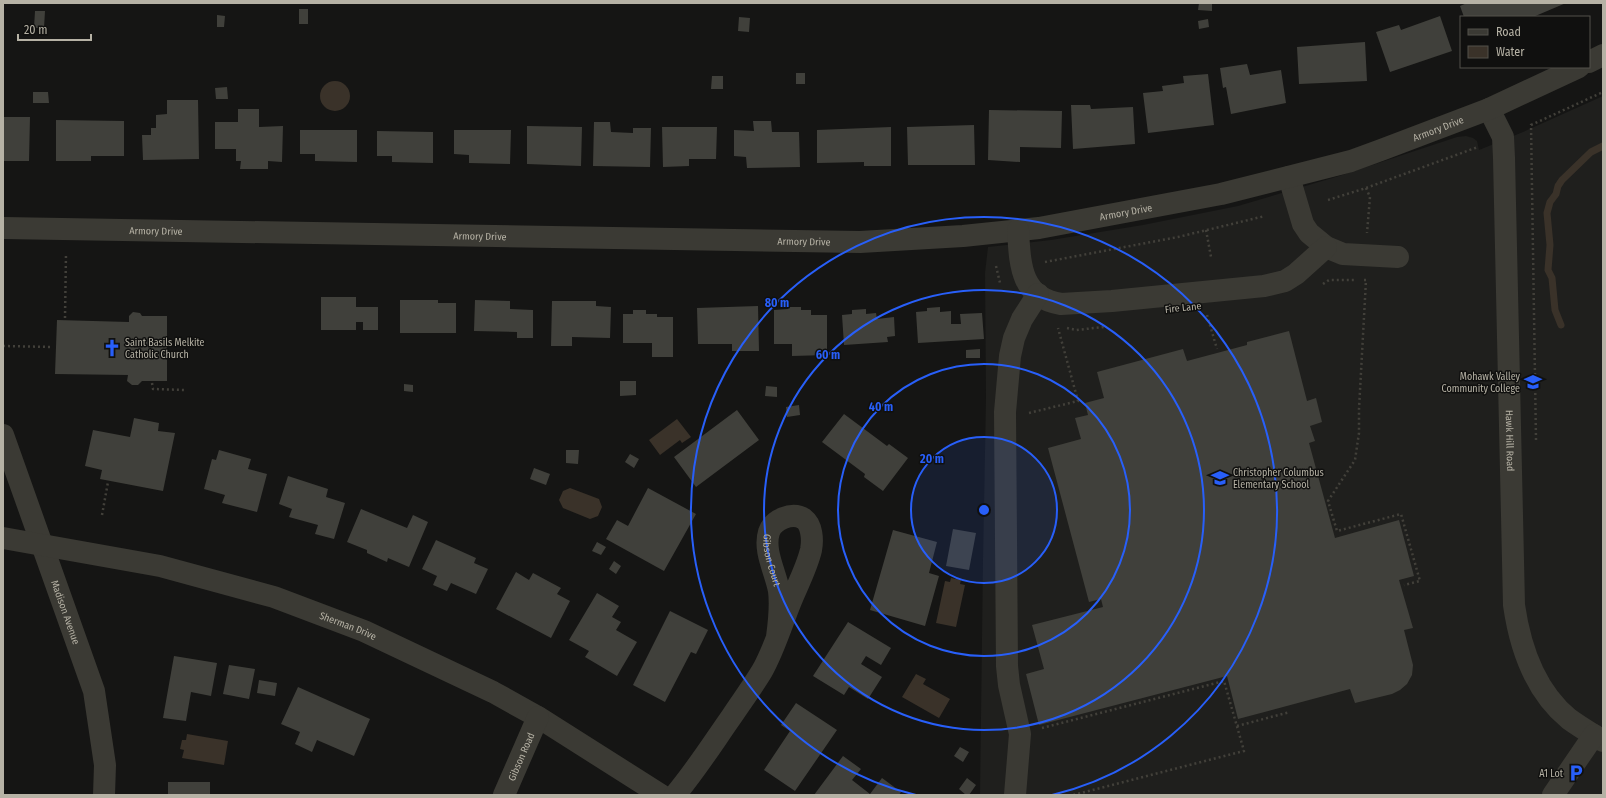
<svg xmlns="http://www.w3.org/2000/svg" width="1606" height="798" font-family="'Fira Sans Condensed',sans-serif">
	<rect width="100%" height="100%" fill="#151514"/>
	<path fill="#1f1f1d" d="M1603 96V795H980L983 559 986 397 985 273 988 247 1051 240 1143 225 1238 206 1339 176 1457 137 1466 136 1473 138 1477 141 1479 150 1523 132Z"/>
	<path fill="#3a3229" d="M320 96a15 15 0 1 1 30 0a15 15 0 1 1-30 0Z
		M677 419 691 437 682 443 680 440 660 455 649 440Z
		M570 488 599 499 602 507 598 516 590 519 563 508 559 500 563 491Z
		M951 578 961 580 960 584 965 585 956 627 936 623 945 581 950 582Z
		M916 674 926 679 923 684 950 699 939 718 902 697Z
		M187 734 228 741 224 765 182 758 184 750 180 749 182 740H186Z"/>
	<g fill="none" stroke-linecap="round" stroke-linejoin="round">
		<path stroke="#3a3229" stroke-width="7" d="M1561 325 1555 310 1552 278 1548 270 1550 245 1547 213 1550 202 1556 194 1558 186 1562 180 1591 152 1603 146"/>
	</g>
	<path fill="#40403b" d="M1199 3H1212V11L1198 10Z
		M1467 3H1566L1533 17H1464L1460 6Z
		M299 9H308V24H299Z
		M35 11H45L44 28H34Z
		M217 15 225 16 224 27H217Z
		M1440 16 1452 51 1390 72 1376 32 1399 25 1401 30Z
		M739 17 750 18 749 32 738 31Z
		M1208 19 1209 27 1199 29 1198 21Z
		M1365 42 1367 81 1299 84 1297 47Z
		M1247 64 1250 75 1281 70 1286 103 1231 114 1226 87 1223 88 1220 68Z
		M796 73H805V84H796Z
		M1208 74 1214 125 1148 133 1143 93 1163 91 1162 86 1184 83 1183 76Z
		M712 76H723V89H711Z
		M227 87 228 99H216L215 88Z
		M33 92H48L49 103H33Z
		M167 100H198L199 159 143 160 142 135H151V128H156V115L167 114Z
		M1071 105H1090L1091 109 1133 107 1135 144 1073 149Z
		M238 109H259V127L283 126 282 162 268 161V169H240L241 161H236V149H215V122H238Z
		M989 110 1062 111 1061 148 1020 147V162L988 160Z
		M3 117H30L29 161H3Z
		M56 120 124 121V156H91V161H56Z
		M753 121H771L772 132H799L800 167 747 168 746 157 734 156V130L754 131Z
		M594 122H610L611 132 633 133V128H651L650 167 593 166Z
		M974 125 975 165H908L907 127Z
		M527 126 582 127 581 166 527 164Z
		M662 127H717L716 159H689V166L663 167Z
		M891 127V166H864V162L817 163V130Z
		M300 130H357V162L315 161V154H300Z
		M454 130H511L510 164 469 163V155L454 154Z
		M377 131 433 132V163L392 162V156H377Z
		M321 297H356V307H378V330H363V322H356V330H321Z
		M400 300H438V303H456V333H400Z
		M475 300 510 301V309L533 310V338H517V332L474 331Z
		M552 301H596V306L611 307 610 338 572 337V346H551Z
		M758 306 759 351H732V344H698L697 308Z
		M789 307H801V310H811V315H827V355L792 356V344H774V310L788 309Z
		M940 307V312L951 311V324H961L960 314 982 313 984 339 918 343 916 312 927 311V308Z
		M866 309V314L876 313 877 319 894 317 895 336 887 337 888 342 844 345 842 315 852 314V310Z
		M633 310H646V314H657V317H673V357H652V343H623V314H633Z
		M133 312 140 313 142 316H167V381H142L138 385H132L127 381 128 375 55 374 57 320 129 322V316Z
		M1289 331 1307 401 1316 398 1322 422 1310 426 1315 441 1309 443 1335 538 1399 520 1414 576 1399 580 1413 628 1404 630 1413 665 1412 675 1407 684 1400 690 1392 694 1355 703 1350 689 1238 719 1227 676 1039 725 1026 674 1044 669 1032 625 1103 607 1101 599 1089 602 1048 448 1081 439 1075 418 1088 415 1085 403 1104 398 1097 372 1183 349 1187 361 1247 345V342Z
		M980 349V358H966V350Z
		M620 381H636V395L620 396Z
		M404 384 413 385V392L404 391Z
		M766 386 777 387V397L765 396Z
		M799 405 800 415 787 417 786 407Z
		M737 410 759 440 696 487 674 457Z
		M844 414 887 446 889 444 908 458 883 491 864 477 865 474 822 442Z
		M134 418 159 423 158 431 175 433 163 491 100 479 102 470 85 466 93 430 130 437Z
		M219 450 251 459 248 469 267 474 257 512 222 503 225 495 204 489 212 459 216 460Z
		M566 450H579L578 464 566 463Z
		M630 454 639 459 634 468 625 462Z
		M534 468 550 474 546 485 530 479Z
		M288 476 328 489 326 497 345 503 334 539 315 534 318 525 289 517 292 509 279 504Z
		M648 488 696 514 664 571 606 539 617 520 628 526Z
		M361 509 407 528 413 515 428 522 409 567 388 558 387 562 367 553V550L347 542Z
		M953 529 976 533 969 570 946 566Z
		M893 530 937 542 929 573 939 576 925 626 870 610Z
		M436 540 476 558 474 563 488 569 476 594 451 583 447 591 433 585 437 576 422 569Z
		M597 542 606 547 601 555 592 551Z
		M614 561 621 566 616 574 609 569Z
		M516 572 529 580 533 573 561 588 557 594 570 601 551 638 496 609Z
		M597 593 619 606 612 617 621 622 616 630 637 642 617 676 585 657 589 651 569 640Z
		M670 611 708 630 696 654 691 652 665 702 633 685Z
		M848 622 891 648 881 665 866 656 861 664 882 677 868 699 849 687 844 695 813 676Z
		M174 656 217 663 211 696 191 692 186 721 163 718Z
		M229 665 255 669 249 699 223 694Z
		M259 680 277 683 275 696 257 693Z
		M298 687 370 719 354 756 317 740 312 752 295 744 300 732 281 724Z
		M796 703 837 730 795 791 764 770 790 731 781 725Z
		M960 747 969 752 963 762 954 756Z
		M843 756 861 769 852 780 870 794 882 778 901 792 899 795H814Z
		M967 778 976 785 969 795H966L959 789Z
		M168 782H210V795H168Z"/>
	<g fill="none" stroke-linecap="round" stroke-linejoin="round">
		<path stroke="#42403a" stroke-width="2.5" stroke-dasharray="2 3" stroke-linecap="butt" d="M1366 188 1370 197 1367 233
			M1328 200 1366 188 1478 147
			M1206 230 1211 257
			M1045 262 1178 237 1265 216
			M996 266 1000 283
			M1364 280H1366L1359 409V433L1355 460 1328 501 1337 531 1401 514 1420 581 1404 585
			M1323 284 1329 280H1355
			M1207 315 1217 349
			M65 318 66 253
			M1067 328 1076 330 1104 327
			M3 346 53 347
			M152 383 153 389 185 390
			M1029 413 1078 401 1058 328
			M1536 440 1531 125 1603 92
			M102 515 108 482
			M1237 726 1290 712
			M1042 728 1224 681 1244 751 1073 795"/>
		<g stroke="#3b3a34" stroke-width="22">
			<path d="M1589 62 1603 55"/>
			<path id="s1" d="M1489 109 1503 137 1504 158 1514 605C1520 647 1535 691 1569 719 1580 727 1592 734 1603 741"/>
			<path d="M1289 177 1303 224 1309 233 1326 247 1343 254 1398 257"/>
			<path id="s2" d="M3 228 860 242 963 236 1039 228 1221 194 1351 161 1381 150 1489 109 1579 67"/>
			<path d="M1018 230C1020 263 1020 298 1061 304L1112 301 1264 286 1285 281 1296 274 1326 247"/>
			<path id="s3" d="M3 435 94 691 105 765 104 795"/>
			<path id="s4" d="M3 538 160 566 274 597 364 631 493 692 538 717 661 795"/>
			<path id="s5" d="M504 795 538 717"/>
			<path id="s6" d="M675 795C696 770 713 743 732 716 742 701 753 686 762 671 774 650 782 623 791 601 798 584 807 567 811 550 813 540 812 525 804 519 792 511 773 520 769 532 763 551 776 573 779 591 781 606 779 622 777 637"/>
			<path d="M1015 795 1020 734 1009 685 1007 666 1005 412 1010 356 1014 338 1022 319 1038 294"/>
			<path d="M1553 795 1594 735"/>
		</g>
	</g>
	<circle cx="984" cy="510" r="73" fill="#285ff9" fill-opacity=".12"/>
	<g fill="none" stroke="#285ff9" stroke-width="2">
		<circle cx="984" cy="510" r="73"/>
		<circle cx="984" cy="510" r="146"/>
		<circle cx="984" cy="510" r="220"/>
		<path d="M916 795A293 293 0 1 1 1052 795"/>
	</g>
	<defs>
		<g id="church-bare" transform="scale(1.38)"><path d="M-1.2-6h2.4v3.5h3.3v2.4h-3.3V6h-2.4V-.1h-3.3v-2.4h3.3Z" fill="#285ff9" stroke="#10100f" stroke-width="2.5" paint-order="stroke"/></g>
		<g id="university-bare" transform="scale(1.38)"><path d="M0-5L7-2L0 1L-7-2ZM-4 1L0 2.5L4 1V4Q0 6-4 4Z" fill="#285ff9" stroke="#10100f" stroke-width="2.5" paint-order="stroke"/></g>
		<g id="school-bare" transform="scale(1.38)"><path d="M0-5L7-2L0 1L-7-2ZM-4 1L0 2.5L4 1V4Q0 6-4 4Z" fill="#285ff9" stroke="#10100f" stroke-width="2.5" paint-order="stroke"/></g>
		<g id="parking-bare" transform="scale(1.38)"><path d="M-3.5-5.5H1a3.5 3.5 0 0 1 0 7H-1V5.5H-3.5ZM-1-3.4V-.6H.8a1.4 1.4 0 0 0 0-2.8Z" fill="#285ff9" stroke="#10100f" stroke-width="2.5" paint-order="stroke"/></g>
	</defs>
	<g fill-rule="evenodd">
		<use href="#church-bare" x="112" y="348"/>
		<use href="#university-bare" x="1533" y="382"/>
		<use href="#school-bare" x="1220" y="478"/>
		<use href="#parking-bare" x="1576" y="773"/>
	</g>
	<g text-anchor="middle" stroke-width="3" stroke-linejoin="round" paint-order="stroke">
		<g font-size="10" fill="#b6b2a5" stroke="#10100f">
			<text dy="4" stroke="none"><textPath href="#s2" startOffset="1449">Armory Drive</textPath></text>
			<text dy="4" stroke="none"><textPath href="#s2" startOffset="1125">Armory Drive</textPath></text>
			<text dy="4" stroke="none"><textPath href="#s2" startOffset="153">Armory Drive</textPath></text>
			<text dy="4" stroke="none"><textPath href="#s2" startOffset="477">Armory Drive</textPath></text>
			<text dy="4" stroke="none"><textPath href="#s2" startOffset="801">Armory Drive</textPath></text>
			<text transform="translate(1183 307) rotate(-6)" y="4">Fire Lane</text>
			<text dy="4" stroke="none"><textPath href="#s1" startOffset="335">Hawk Hill Road</textPath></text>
			<text dy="4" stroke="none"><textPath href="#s6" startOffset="386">Gibson Court</textPath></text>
			<text dy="4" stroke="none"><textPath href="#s3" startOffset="188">Madison Avenue</textPath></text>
			<text dy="4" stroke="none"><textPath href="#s4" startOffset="357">Sherman Drive</textPath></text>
			<text dy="4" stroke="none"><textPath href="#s5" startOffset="42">Gibson Road</textPath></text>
		</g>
		<g font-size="10" fill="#b6b2a5" stroke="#10100f" text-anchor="start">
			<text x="125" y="346">Saint Basils Melkite<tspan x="125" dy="12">Catholic Church</tspan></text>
			<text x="1520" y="380" text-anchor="end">Mohawk Valley<tspan x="1520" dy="12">Community College</tspan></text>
			<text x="1233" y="476">Christopher Columbus<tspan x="1233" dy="12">Elementary School</tspan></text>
			<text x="1563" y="777" text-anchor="end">A1 Lot</text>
		</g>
	</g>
	<circle cx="984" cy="510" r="6" fill="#285ff9" stroke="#10100f" stroke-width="2"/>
	<g font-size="12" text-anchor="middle" font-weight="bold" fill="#285ff9" stroke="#10100f" stroke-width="3" stroke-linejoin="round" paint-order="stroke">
		<text x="777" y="307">80 m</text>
		<text x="828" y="359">60 m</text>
		<text x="881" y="411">40 m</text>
		<text x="932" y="463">20 m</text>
	</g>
	<rect width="1606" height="798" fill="none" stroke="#b6b2a5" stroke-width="8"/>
	<rect x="1460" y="16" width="130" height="52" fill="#10100f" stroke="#52514b"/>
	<rect x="1468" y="29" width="20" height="6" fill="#3b3a34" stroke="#52514b"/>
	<text x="1496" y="36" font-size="12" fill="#b6b2a5">Road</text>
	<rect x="1468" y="46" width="20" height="12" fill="#3a3229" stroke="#52514b"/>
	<text x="1496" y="56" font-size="12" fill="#b6b2a5">Water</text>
	<path d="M18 34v6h73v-6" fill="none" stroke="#b6b2a5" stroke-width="2"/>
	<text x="24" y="34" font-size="12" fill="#b6b2a5" stroke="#10100f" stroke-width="3" paint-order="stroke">20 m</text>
</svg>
